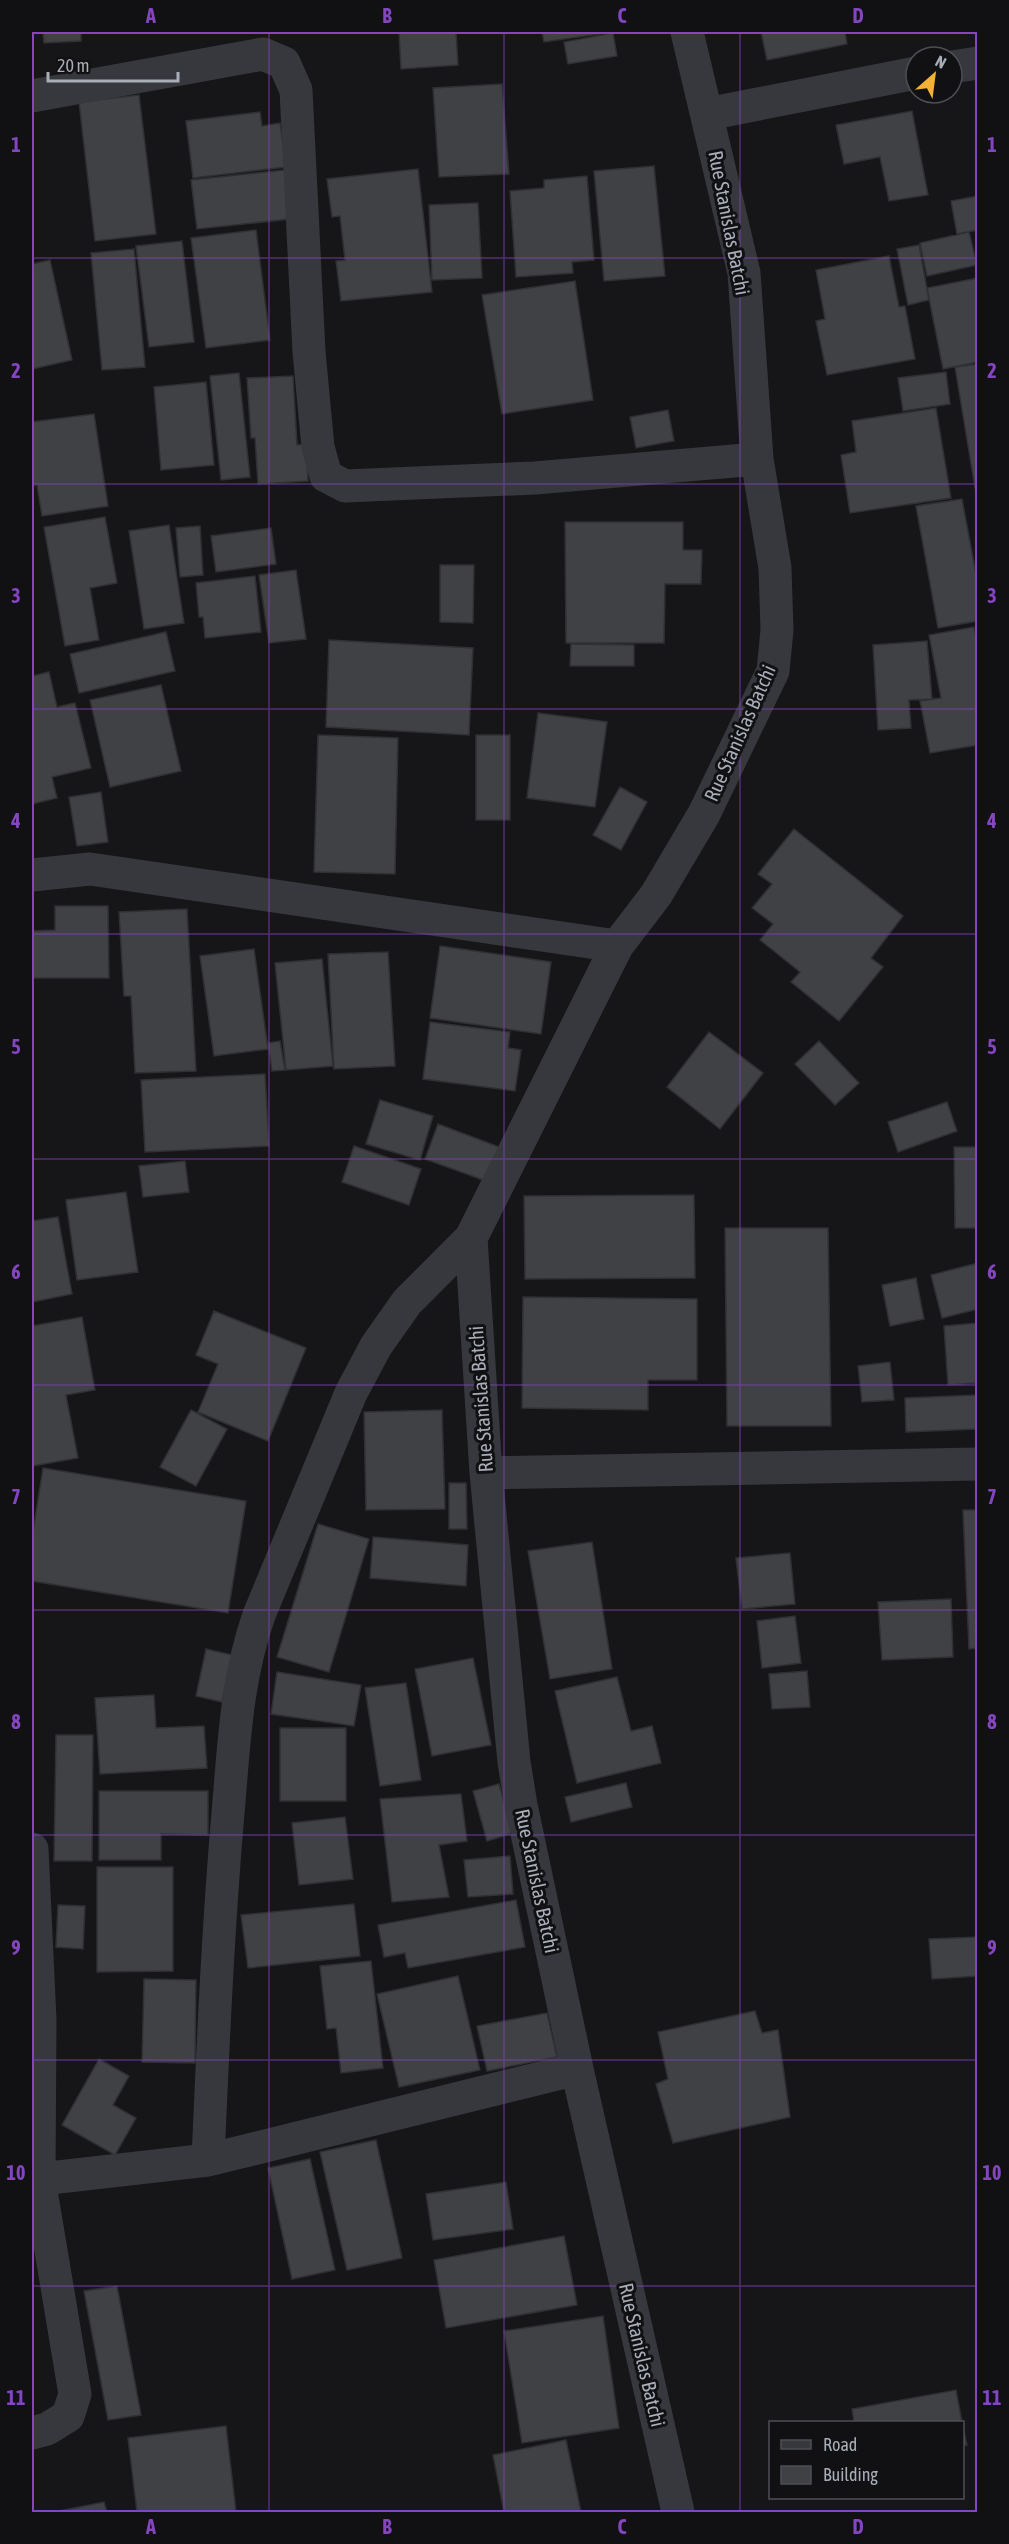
<svg xmlns="http://www.w3.org/2000/svg" width="1009" height="2544" font-family="'Asap Condensed',sans-serif">
	<rect width="100%" height="100%" fill="#161618"/>
	<path fill="#404145" stroke="#303034" stroke-width="1.5" d="M43 32H81V41L44 43Z
		M399 32H456L458 65 401 69Z
		M542 32H612L544 42Z
		M761 32H845L847 44 767 60Z
		M613 33 617 56 568 64 564 42Z
		M502 84 509 174 439 177 433 88Z
		M139 95 156 234 95 241 79 102Z
		M912 111 928 195 889 201 880 157 844 164 836 125Z
		M260 112 262 126 280 123 286 167 193 178 186 121Z
		M654 166 665 276 604 281 594 171Z
		M418 169 432 292 341 301 336 261 345 260 340 216 332 217 327 179Z
		M285 170 290 219 197 229 191 180Z
		M587 176 594 260 572 262 573 273 516 277 510 191 544 188V180Z
		M978 196V230L957 234 951 201Z
		M478 203 482 278 432 280 429 205Z
		M256 230 270 340 206 348 191 238Z
		M969 232 977 265 927 276 920 243Z
		M182 241 194 342 149 347 136 246Z
		M919 245 929 300 908 305 897 249Z
		M134 249 145 367 102 370 91 253Z
		M889 256 899 307 905 306 915 359 827 375 816 321 825 319 816 270Z
		M50 260 72 360 32 369V264Z
		M978 278V362L943 369 927 288Z
		M575 281 593 400 502 414 482 295Z
		M978 364V488H975L955 367Z
		M946 372 950 404 903 411 898 378Z
		M239 373 250 477 221 480 210 376Z
		M293 376 297 445 306 444 308 481 258 484 255 438H251L247 378Z
		M206 382 214 465 161 470 154 387Z
		M936 408 951 498 850 513 841 455 856 452 852 421Z
		M668 410 674 441 636 448 630 417Z
		M94 414 108 506 42 516 37 485 32 486V422Z
		M962 499 978 585V621L938 628 916 506Z
		M105 517 117 583 90 588 99 640 65 646 44 527Z
		M565 522H683V550H702L701 584H665L664 643H566Z
		M169 525 184 623 144 629 129 531Z
		M200 526 203 575 180 577 176 528Z
		M271 528 276 564 216 572 211 536Z
		M440 565H474L473 623 440 622Z
		M296 570 306 639 269 643 259 575Z
		M255 576 261 632 205 638 203 617H199L196 583Z
		M974 627 978 645V745L930 753 920 701 941 698 929 635Z
		M166 632 175 671 79 693 70 654Z
		M329 640 473 648 469 735 326 727Z
		M927 641 932 699 909 700 911 728 878 730 873 645Z
		M571 644 634 645V666H570Z
		M49 672 57 707 75 703 91 768 52 777 57 798 32 804V676Z
		M161 685 181 771 110 787 90 700Z
		M538 713 607 722 595 807 527 798Z
		M318 735 398 738 395 874 314 872Z
		M476 735H510V820H476Z
		M620 787 647 802 621 850 593 835Z
		M101 792 108 842 77 846 69 797Z
		M794 829 903 916 871 958 883 967 839 1021 791 982 800 972 760 940 773 924 752 908 772 884 758 874Z
		M55 906H108L109 978H32V931L55 930Z
		M187 909 196 1071 135 1073 131 996H124L119 912Z
		M440 946 551 962 541 1034 430 1018Z
		M254 949 268 1049 214 1056 200 956Z
		M388 952 395 1066 334 1069 328 954Z
		M322 959 333 1066 286 1070 275 963Z
		M430 1022 510 1032 508 1048 521 1050 515 1091 423 1079Z
		M709 1032 763 1073 720 1129 667 1087Z
		M280 1041 285 1070 272 1071 268 1043Z
		M819 1041 859 1083 835 1105 795 1064Z
		M265 1074 269 1146 145 1152 141 1080Z
		M380 1100 433 1116 420 1160 366 1144Z
		M947 1102 957 1131 898 1152 888 1122Z
		M438 1124 499 1147 486 1181 425 1159Z
		M354 1146 421 1169 409 1205 342 1182Z
		M954 1147H978V1228H955Z
		M185 1161 189 1192 143 1197 139 1166Z
		M126 1192 138 1272 77 1280 66 1200Z
		M694 1195 695 1278 525 1279 524 1196Z
		M58 1217 72 1294 32 1302V1221Z
		M725 1228H828L831 1426H727Z
		M978 1263V1309L942 1318 931 1275Z
		M916 1278 924 1319 890 1326 882 1285Z
		M523 1297 697 1299V1380H648V1410L522 1408Z
		M214 1311 306 1348 268 1441 198 1412 218 1364 196 1355Z
		M82 1317 95 1390 66 1395 78 1458 32 1466V1326Z
		M978 1323V1383L948 1385 944 1326Z
		M890 1362 894 1400 862 1402 858 1366Z
		M978 1395V1429L906 1432 905 1398Z
		M191 1410 227 1429 196 1486 160 1467Z
		M442 1410 445 1509 366 1510 364 1412Z
		M43 1468 246 1501 228 1613 32 1581V1538Z
		M449 1483H466L467 1529H449Z
		M963 1510H978V1648L969 1649Z
		M318 1524 369 1539 329 1672 277 1657Z
		M373 1537 468 1545 466 1586 370 1578Z
		M592 1542 612 1669 550 1679 528 1551Z
		M790 1553 795 1604 742 1609 736 1558Z
		M951 1599 953 1657 882 1660 878 1602Z
		M795 1616 801 1663 762 1668 757 1621Z
		M206 1649 232 1655 222 1702 196 1696Z
		M473 1658 491 1745 432 1756 415 1669Z
		M807 1671 810 1707 772 1709 769 1674Z
		M277 1672 361 1685 354 1726 271 1714Z
		M617 1677 631 1731 652 1726 661 1763 577 1783 555 1691Z
		M406 1683 421 1780 380 1786 365 1688Z
		M154 1695 156 1728 204 1726 207 1768 100 1774 95 1698Z
		M280 1728H346V1801H280Z
		M56 1735H93L92 1861H54Z
		M626 1783 632 1807 571 1822 565 1797Z
		M499 1784 513 1833 487 1841 473 1791Z
		M99 1791H208V1835L161 1834V1860H99Z
		M461 1794 467 1841 439 1845 449 1897 392 1902 380 1799Z
		M345 1817 353 1879 299 1885 292 1823Z
		M510 1856 513 1894 468 1897 464 1860Z
		M97 1867H173V1971L97 1972Z
		M516 1900 525 1947 408 1968 405 1953 384 1957 378 1925Z
		M354 1904 360 1956 248 1968 241 1915Z
		M58 1905 85 1906 83 1949 56 1947Z
		M978 1937V1976L932 1979 929 1939Z
		M371 1961 383 2068 341 2073 336 2028 327 2029 320 1966Z
		M458 1976 480 2070 399 2087 377 1994Z
		M144 1979 196 1980 195 2063 142 2062Z
		M755 2011 762 2033 778 2030 790 2117 673 2143 656 2084 668 2079 658 2032Z
		M547 2013 557 2057 487 2071 477 2026Z
		M99 2059 129 2076 113 2105 136 2118 115 2155 62 2125Z
		M376 2140 402 2258 347 2270 320 2152Z
		M310 2159 335 2270 292 2279 268 2168Z
		M506 2182 513 2229 433 2240 426 2194Z
		M564 2236 577 2305 446 2328 434 2260Z
		M117 2286 141 2415 108 2420 84 2291Z
		M603 2316 619 2428 522 2443 504 2331Z
		M956 2390 962 2422H854L852 2409Z
		M962 2423 967 2445H962Z
		M226 2426 236 2512H137L128 2438Z
		M566 2440 581 2512H504L493 2455Z
		M104 2502 107 2512H54Z"/>
	<g fill="none" stroke-linecap="round" stroke-linejoin="round">
		<path stroke="#37383d" stroke-width="33" d="M952 67 978 63
			M32 96 263 54 284 63 296 90 309 352 318 447 326 476 345 486 535 478 757 459
			M707 114 916 73
			M32 875 90 869 617 946
			M471 1238 486 1473 514 1762 521 1805 577 2069 678 2512
			M486 1473 978 1464
			M32 1849 40 2020 39 2179 75 2394 68 2416 47 2429 32 2433
			M208 2160C213 2044 218 1929 228 1813 234 1745 236 1681 259 1615L351 1393 376 1346 407 1302 471 1238 617 946 656 895 704 814 773 671 777 630 775 568 757 459 744 273 687 32
			M32 2180 208 2160 577 2069"/>
	</g>
	<path fill="none" stroke="#8446be" stroke-width="1.5" stroke-opacity="0.55" d="M269 32V2512M504 32V2512M740 32V2512M32 258H978M32 484H978M32 709H978M32 934H978M32 1159H978M32 1385H978M32 1610H978M32 1835H978M32 2060H978M32 2286H978"/>
	<g text-anchor="middle" stroke-width="6" stroke-linejoin="round" paint-order="stroke">
		<g font-size="20" fill="#a8adb8" stroke="#111113">
			<text transform="translate(729 223) rotate(79)" y="7">Rue Stanislas Batchi</text>
			<text transform="translate(740 733) rotate(-66)" y="7">Rue Stanislas Batchi</text>
			<text transform="translate(481 1399) rotate(-94)" y="7">Rue Stanislas Batchi</text>
			<text transform="translate(537 1881) rotate(78)" y="7">Rue Stanislas Batchi</text>
			<text transform="translate(642 2355) rotate(77)" y="7">Rue Stanislas Batchi</text>
		</g>
	</g>
	<rect width="1009" height="2544" fill="none" stroke="#111113" stroke-width="66"/>
	<rect x="769" y="2421" width="195" height="78" fill="#111113" stroke="#4d4f55" stroke-width="1.5"/>
	<rect x="781" y="2440" width="30" height="9" fill="#37383d" stroke="#4d4f55" stroke-width="1.5"/>
	<text x="823" y="2451" font-size="18" fill="#a8adb8">Road</text>
	<rect x="781" y="2466" width="30" height="18" fill="#404145" stroke="#4d4f55" stroke-width="1.5"/>
	<text x="823" y="2481" font-size="18" fill="#a8adb8">Building</text>
	<g transform="translate(934 75) rotate(28)"><circle r="28" fill="#111113" stroke="#4d4f55" stroke-width="1.5"/>
	<path d="M0-4.5L10 22L0 15L-10 22Z" fill="#f2b134"/>
	<text y="-9" font-size="16" font-weight="bold" text-anchor="middle" fill="#a8adb8">N</text>
	</g>
	<path d="M48 72v9h130v-9" fill="none" stroke="#a8adb8" stroke-width="3"/>
	<text x="57" y="72" font-size="18" fill="#a8adb8" stroke="#111113" stroke-width="4.5" paint-order="stroke">20 m</text>
	<rect x="33" y="33" width="943" height="2478" fill="none" stroke="#8446be" stroke-width="2"/>
	<g font-size="20" text-anchor="middle" font-weight="bold" fill="#8446be">
		<text x="151" y="23">A</text>
		<text x="387" y="23">B</text>
		<text x="622" y="23">C</text>
		<text x="858" y="23">D</text>
		<text x="16" y="152">1</text>
		<text x="992" y="152">1</text>
		<text x="16" y="378">2</text>
		<text x="992" y="378">2</text>
		<text x="16" y="603">3</text>
		<text x="992" y="603">3</text>
		<text x="16" y="828">4</text>
		<text x="992" y="828">4</text>
		<text x="16" y="1054">5</text>
		<text x="992" y="1054">5</text>
		<text x="16" y="1279">6</text>
		<text x="992" y="1279">6</text>
		<text x="16" y="1504">7</text>
		<text x="992" y="1504">7</text>
		<text x="16" y="1729">8</text>
		<text x="992" y="1729">8</text>
		<text x="16" y="1955">9</text>
		<text x="992" y="1955">9</text>
		<text x="16" y="2180">10</text>
		<text x="992" y="2180">10</text>
		<text x="16" y="2405">11</text>
		<text x="992" y="2405">11</text>
		<text x="151" y="2534">A</text>
		<text x="387" y="2534">B</text>
		<text x="622" y="2534">C</text>
		<text x="858" y="2534">D</text>
	</g>
</svg>
